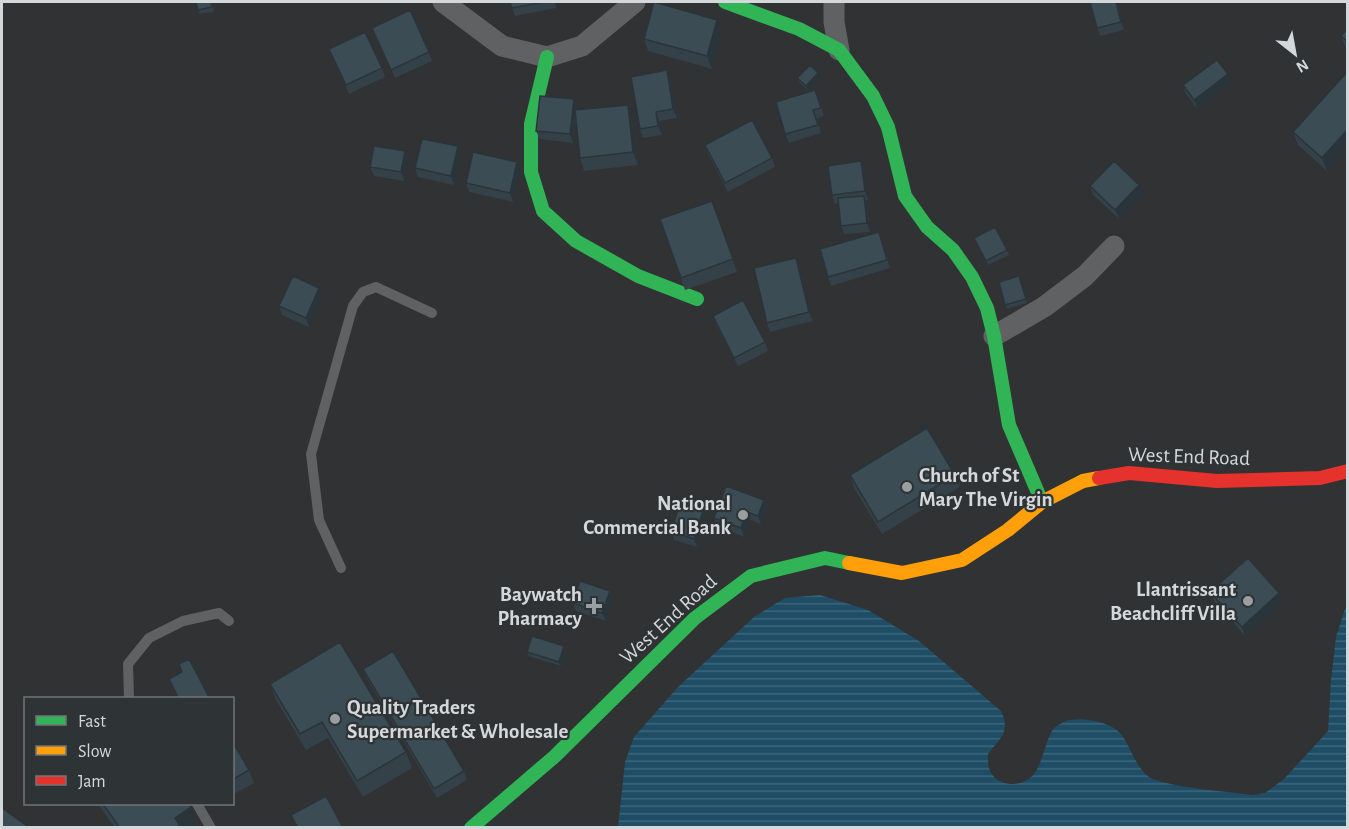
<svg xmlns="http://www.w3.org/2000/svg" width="1349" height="829" font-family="'Alegreya Sans',sans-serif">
	<defs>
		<pattern id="water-rules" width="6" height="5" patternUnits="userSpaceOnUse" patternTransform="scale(1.5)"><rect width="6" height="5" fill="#1e4d65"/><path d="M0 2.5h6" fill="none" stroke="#3e667a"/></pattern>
	</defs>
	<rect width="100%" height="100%" fill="#303234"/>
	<path fill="url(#water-rules)" d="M820 595 868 610 919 641 1001 711C1011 732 1000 738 988 754 988 758 988 764 989 768 994 787 1023 789 1034 774 1043 762 1046 738 1054 728 1058 725 1066 720 1070 720 1086 717 1116 723 1124 738 1131 750 1137 768 1149 777 1164 787 1231 792 1253 795L1265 793 1284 779 1328 731 1331 680 1336 637 1347 603V827H618L625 762 634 737 678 687 754 617 785 598Z"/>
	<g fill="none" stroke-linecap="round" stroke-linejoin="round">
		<path stroke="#5f6162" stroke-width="10" d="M341 568 319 520 311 454 353 306 363 292 376 287 432 313
			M129 698 128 664 149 638 183 621 219 613 229 621
			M197 804 211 828"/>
		<path stroke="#5f6162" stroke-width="21" d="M443 2 502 46 547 57 582 46 635 2
			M834 2V22L839 50
			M994 336 1044 307 1085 276 1114 246"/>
		<path stroke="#30b455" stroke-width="14" d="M725 2 799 29 839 50 873 96 888 127 905 196 927 227 953 250 972 277 987 308 994 336 1009 425 1042 502
			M547 57 531 124V172L543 211 576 241 638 276 697 299
			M471 828 554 757 695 618 751 576 825 558 849 563"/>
		<path stroke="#ff9f0a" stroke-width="14" d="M849 563 902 573 962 560 1008 530 1042 502 1083 481 1099 478"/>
		<path stroke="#e5322d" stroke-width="14" d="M1099 478 1129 473 1217 481 1320 478 1348 471"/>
	</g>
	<path fill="#344148" d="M196 2H212L214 12 199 14Z
		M510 2H555L556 8 515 16Z
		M1090 2H1117L1124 30 1100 36Z
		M372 28 429 52 432 61 395 78Z
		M1347 29V50L1346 49 1341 36Z
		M722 33 712 69 648 51 644 39Z
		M329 49 382 68 385 77 349 94Z
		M1347 72V148L1327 171 1298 145 1293 132Z
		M797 78H820L807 90 799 82Z
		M670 79 677 118 659 121 662 135 643 138 640 129Z
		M1231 83 1197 109 1186 94 1183 85Z
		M574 99 577 108V110L633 117 638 165 584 171 580 158 576 119 573 143 540 139 536 131Z
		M819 99 824 116 817 119 821 133 789 143 785 134Z
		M705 145 772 158 775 167 728 192 708 154Z
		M405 151 408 159 404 181 374 176 370 167Z
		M461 155 454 185 418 177 415 168Z
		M861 161 864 170 868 200H866L867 204 870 232 844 234 841 226 838 203 835 204 832 195Z
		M520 171 513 202 469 192 466 183Z
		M1090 186 1143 194 1119 219 1093 195Z
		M712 201 737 272 685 290 660 219Z
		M879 232 890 268 831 286 828 277Z
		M974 238 1007 250 1009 255 988 265Z
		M796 258 799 266 813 321 770 332 767 323Z
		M1019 276 1027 303 1007 309 999 282Z
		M322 297 309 327 282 315 279 306Z
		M713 316 765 342 768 351 738 366 716 325Z
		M850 475H955L960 487 882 534 854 488Z
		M764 500 767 509 761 524 750 520 744 537 717 526 714 518Z
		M706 520 697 547 674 540 671 531Z
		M610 591 613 600 606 621 576 611 573 603Z
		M1210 592 1279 593 1282 602 1245 636 1214 601Z
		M566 651 561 666 528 656 527 652Z
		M179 664 210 699H178L169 679 182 673Z
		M363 669 464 771 467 780 437 798 366 677Z
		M270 684 406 752 412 768 363 797 328 738 306 750 276 700Z
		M232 741 249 770 254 783 232 795Z
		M98 804H189L197 823 191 828H115Z"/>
	<path fill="#2a353b" d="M1116 2H1117L1124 30 1121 22Z
		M717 20 722 33 712 69 707 56Z
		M667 70 670 79 677 118 673 109Z
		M818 73 820 78 807 90 806 86Z
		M1228 74 1231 83 1197 109 1194 100Z
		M574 99 577 108 573 143 570 134Z
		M628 105 633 117 638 165 633 152Z
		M656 112 659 121 662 135 658 126Z
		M1347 130V148L1327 171 1322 158Z
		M458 146 461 155 454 185 451 176Z
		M405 151 408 159 404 181 401 172Z
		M861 161 864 170 868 200 865 191Z
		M517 162 520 171 513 202 510 193Z
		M1139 185 1143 194 1119 219 1115 210Z
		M864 196 867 204 870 232 867 223Z
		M796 258 799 266 813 321 809 312Z
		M319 288 322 297 309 327 306 318Z
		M764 500 767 509 761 524 758 516Z
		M703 511 706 520 697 547 694 539Z
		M747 512 750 520 744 537 741 528Z
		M610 591 613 600 606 621 602 613Z
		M1279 593 1282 602 1245 636 1242 627Z
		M564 646 566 651 561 666 559 662Z
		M191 807 197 823 191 828H178L175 818Z"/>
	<path fill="#3c4c54" stroke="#2a353b" stroke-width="1.5" d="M196 2H211L212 7 198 10Z
		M510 2H544L512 8Z
		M654 2 717 20 707 56 644 39Z
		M1090 2H1116L1121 22 1097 28Z
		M410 10 429 52 391 70 372 28Z
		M1347 29V41L1341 36Z
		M365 32 382 68 346 85 329 49Z
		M1217 60 1228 74 1194 100 1183 85Z
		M810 65 818 73 806 86 797 78Z
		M667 70 673 109 656 112 658 126 640 129 631 77Z
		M1347 72V130L1322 158 1293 132Z
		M815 90 821 108 813 110 818 125 785 134 776 102Z
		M540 96 574 99 570 134 536 131Z
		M628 105 633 152 580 158 575 110Z
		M752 120 772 158 725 183 705 145Z
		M422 139 458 146 451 176 415 168Z
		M374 146 405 151 401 172 370 167Z
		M473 152 517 162 510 193 466 183Z
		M861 161 865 191 832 195 828 166Z
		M1114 161 1139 185 1115 210 1090 186Z
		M864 196 867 223 841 226 838 198Z
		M712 201 733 259 681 278 660 219Z
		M995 227 1007 250 986 261 974 238Z
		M879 232 887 260 828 277 820 249Z
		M796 258 809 312 767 323 754 268Z
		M293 276 319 288 306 318 279 306Z
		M1019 276 1026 299 1005 305 999 282Z
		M743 300 765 342 734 358 713 316Z
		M927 428 955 475 878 522 850 475Z
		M726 486 764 500 758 516 747 512 741 528 714 518Z
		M680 504 703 511 694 539 671 531Z
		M1248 558 1279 593 1242 627 1210 592Z
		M580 581 610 591 602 613 573 603Z
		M532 636 564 646 559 662 527 652Z
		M340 642 406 752 357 781 322 722 300 734 270 684Z
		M393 651 464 771 434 789 363 669Z
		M189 659 210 699H179L169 679 182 672 179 664Z
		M232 741 249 770 232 780Z
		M326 796 342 826 339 828H298L291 815Z
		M103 804H189L191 807 175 818 181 828H120Z
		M2 808 30 828H2Z"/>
	<g fill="#9b9ea0" stroke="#2e3336" stroke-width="2">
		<circle cx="907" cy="487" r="6"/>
		<circle cx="743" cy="515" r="6"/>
		<circle cx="1248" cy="601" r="6"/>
		<path d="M591 597h6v6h6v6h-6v6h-6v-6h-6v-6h6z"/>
		<circle cx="335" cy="719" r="6"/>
	</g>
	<g text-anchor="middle" stroke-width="4.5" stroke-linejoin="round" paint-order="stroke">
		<g font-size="21" fill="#d5d8da" stroke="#2e3336">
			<text transform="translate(1189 456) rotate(2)" y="7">West End Road</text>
			<text transform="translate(668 619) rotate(-42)" y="7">West End Road</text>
		</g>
		<g font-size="21" font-weight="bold" fill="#d5d8da" stroke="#2e3336" text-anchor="end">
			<text x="919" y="482" text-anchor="start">Church of St<tspan x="919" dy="24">Mary The Virgin</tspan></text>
			<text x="731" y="510">National<tspan x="731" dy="24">Commercial Bank</tspan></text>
			<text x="1236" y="596">Llantrissant<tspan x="1236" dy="24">Beachcliff Villa</tspan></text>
			<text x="582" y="601">Baywatch<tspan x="582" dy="24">Pharmacy</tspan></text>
			<text x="347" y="714" text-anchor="start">Quality Traders<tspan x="347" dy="24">Supermarket &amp; Wholesale</tspan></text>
		</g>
	</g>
	<rect width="1349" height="829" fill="none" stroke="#d5d8da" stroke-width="6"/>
	<rect x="24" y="697" width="210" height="108" fill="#2e3336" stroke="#717578" stroke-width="1.5"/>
	<rect x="36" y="716" width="30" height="9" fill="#30b455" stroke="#717578" stroke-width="1.5"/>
	<text x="78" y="727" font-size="18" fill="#d5d8da">Fast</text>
	<rect x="36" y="746" width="30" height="9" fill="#ff9f0a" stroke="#717578" stroke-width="1.5"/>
	<text x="78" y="757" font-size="18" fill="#d5d8da">Slow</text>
	<rect x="36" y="776" width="30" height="9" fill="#e5322d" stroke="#717578" stroke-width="1.5"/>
	<text x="78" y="787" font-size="18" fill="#d5d8da">Jam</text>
	<g transform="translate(1295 54) rotate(149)" stroke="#2e3336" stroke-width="4.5" paint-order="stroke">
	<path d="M0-4.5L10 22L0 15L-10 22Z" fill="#d5d8da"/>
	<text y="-9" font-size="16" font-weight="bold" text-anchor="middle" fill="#d5d8da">N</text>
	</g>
</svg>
